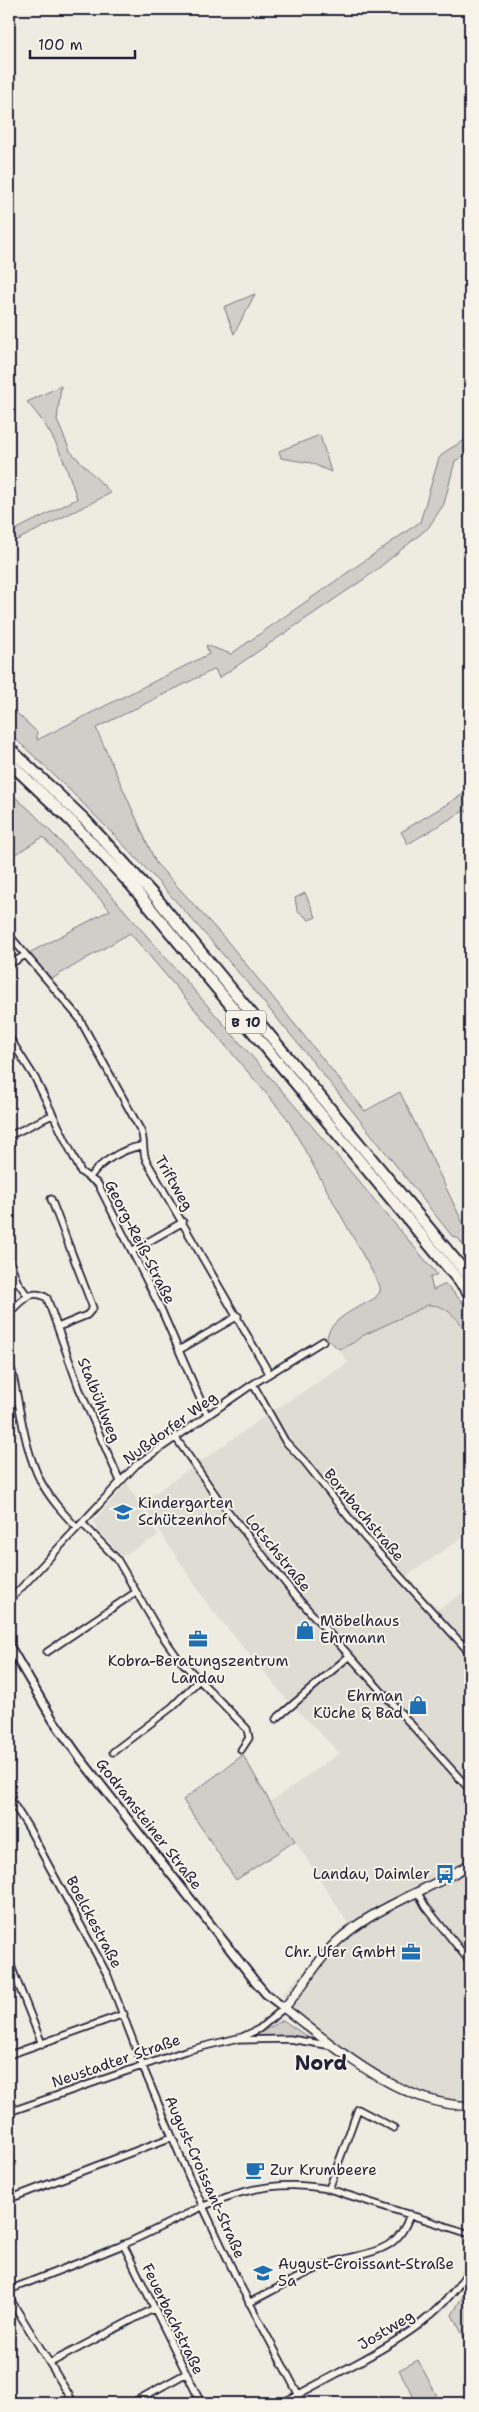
<svg xmlns="http://www.w3.org/2000/svg" width="479" height="2412" font-family="'Shantell Sans',sans-serif">
	<rect width="100%" height="100%" fill="#eeebe1"/>
	<filter id="ink" filterUnits="userSpaceOnUse"><feTurbulence type="fractalNoise" baseFrequency=".02" numOctaves="2"/><feDisplacementMap in="SourceGraphic" scale="10" xChannelSelector="R" yChannelSelector="G"/><feConvolveMatrix kernelMatrix="1 2 1 2 8 2 1 2 1" color-interpolation-filters="sRGB"/></filter>
	<g filter="url(#ink)">
		<path fill="#dfdcd4" d="M428 1305 445 1308 470 1335V1532L405 1577 439 1609 470 1588V2109L446 2107 418 2101 310 2040 282 1995 348 1923 270 1802 340 1753 288 1701 209 1606 141 1503 264 1417 348 1363 339 1349 352 1343 362 1336Z
			M127 1483 158 1536 122 1556 98 1530 93 1522Z"/>
		<path fill="#d1cdc9" stroke="#7a7882" d="M255 294 234 334 224 307Z
			M61 386 57 420 70 451 111 493 9 544V533L77 499C64 459 55 433 27 402Z
			M320 435 331 472 311 463 281 458 279 451Z
			M470 437V452L455 461 444 504 428 528 370 575 219 678 215 669 96 728 156 863 228 942 365 1111 400 1092 470 1238V1255L458 1238 452 1236C313 1061 175 883 9 733V706L37 732V740L209 654 206 645 231 654 420 522 439 458 446 451Z
			M470 790V816L465 810 408 844 401 832Z
			M9 792 30 810 105 888 289 1099 437 1274 430 1278 433 1290 446 1284 470 1311V1335C458 1321 448 1304 428 1305L362 1336 353 1343 339 1349 327 1339C328 1319 360 1307 375 1298L380 1292V1286L287 1118 130 933 48 981 25 955 110 910 43 837 9 858Z
			M305 893 316 917 309 920 297 910 295 898Z
			M243 1755 270 1802 295 1841 236 1880 183 1800Z
			M283 2020 309 2038 253 2037Z
			M470 2283V2348L452 2315Z
			M418 2360 438 2398 428 2403H417L399 2370Z"/>
		<g fill="none" stroke-linecap="round" stroke-linejoin="round">
			<g stroke="#22223b" stroke-width="9">
				<path id="minor" d="M9 935 79 1018 141 1131C145 1141 142 1150 146 1160L269 1373
					M9 965 25 955
					M9 1037 35 1078 81 1172 98 1184 161 1309 207 1415
					M9 1136 52 1115
					M90 1177C100 1162 123 1149 141 1146
					M51 1199 93 1308 87 1315 58 1327
					M132 1251 183 1222
					M9 1259 17 1281 27 1295
					M9 1313C20 1303 30 1287 47 1298L79 1388 120 1481
					M179 1350 238 1316
					M9 1359C20 1400 22 1445 41 1482 51 1500 64 1514 77 1528
					M253 1384 285 1441 305 1462 365 1538 470 1653
					M176 1438 219 1500 294 1594 470 1790
					M82 1523 117 1559 159 1631 178 1658 247 1729 249 1738 241 1750
					M9 1601 136 1465 253 1384 323 1341
					M47 1652 136 1592
					M276 1719 348 1657
					M113 1752 172 1707 198 1681
					M9 1797 28 1827 108 1976 145 2072 189 2177 240 2285 303 2403
					M418 1893 426 1907 470 1962
					M9 1961 42 2044
					M238 2040 290 2039 333 2046
					M9 2055 124 2014
					M9 2112 185 2051 242 2037 259 2029 284 2008
					M329 2189 358 2109 394 2128
					M9 2199 172 2137
					M123 2244 201 2403
					M9 2290C47 2275 87 2260 125 2244 196 2212 247 2173 329 2189L470 2234
					M9 2297 74 2403
					M249 2303C274 2290 300 2275 326 2265 361 2251 397 2258 410 2214
					M50 2363 153 2309
					M132 2403 185 2374
					M282 2403C307 2390 332 2376 357 2363 403 2338 443 2314 470 2268"/>
			</g>
			<g stroke="#22223b" stroke-width="11">
				<path id="tertiary" d="M9 1645 53 1720 80 1758 254 1980 266 1994 284 2008"/>
			</g>
			<g stroke="#22223b" stroke-width="11">
				<path id="secondary" d="M470 1864C429 1890 380 1905 343 1936 319 1956 305 1985 284 2008 338 2049 399 2105 470 2106"/>
			</g>
			<g stroke="#22223b" stroke-width="14">
				<path id="trunk" d="M9 748 85 820 157 899 470 1278
					M9 762 71 821 132 886 470 1294"/>
			</g>
			<use href="#minor" stroke="#f7f3e8" stroke-width="5.5"/>
			<use href="#tertiary" stroke="#f7f3e8" stroke-width="7"/>
			<use href="#secondary" stroke="#f7f3e8" stroke-width="8"/>
			<use href="#trunk" stroke="#f7f3e8" stroke-width="10"/>
		</g>
	</g>
	<defs>
		<g id="school-bare" transform="scale(1.5)"><path d="M0-5L7-2L0 1L-7-2ZM-4 1L0 2.5L4 1V4Q0 6-4 4Z" fill="#1f6fb2" stroke="#f7f3e8" stroke-width="2.5" paint-order="stroke"/></g>
		<g id="shop-bare" transform="scale(1.5)"><path d="M-5-2.5h2.3a2.7 3.5 0 0 1 5.4 0H5L5.5 6h-11ZM-1.5-2.5h3a1.5 2.3 0 0 0-3 0Z" fill="#1f6fb2" stroke="#f7f3e8" stroke-width="2.5" paint-order="stroke"/></g>
		<g id="office-bare" transform="scale(1.5)"><path d="M-6-3h4V-5.5h4V-3h4V5H-6ZM-1-4.5V-3h2v-1.5ZM-6 0V1H6V0Z" fill="#1f6fb2" stroke="#f7f3e8" stroke-width="2.5" paint-order="stroke"/></g>
		<g id="bus-bare" transform="scale(1.5)"><path d="M-5-6H5V4H4V6H2V4H-2V6H-4V4H-5ZM-3.5-4V0h7V-4ZM-3.5 1.2v1.5H-2V1.2ZM2 1.2v1.5H3.5V1.2Z" fill="#1f6fb2" stroke="#f7f3e8" stroke-width="2.5" paint-order="stroke"/></g>
		<g id="cafe-bare" transform="scale(1.5)"><path d="M-5.5-4.5H6V0H3Q3 3.5 0 3.5H-2.5Q-5.5 3.5-5.5 0ZM3-3.2v2h1.7v-2ZM-6 4.5H4V6H-6Z" fill="#1f6fb2" stroke="#f7f3e8" stroke-width="2.5" paint-order="stroke"/></g>
		<g id="university-bare" transform="scale(1.5)"><path d="M0-5L7-2L0 1L-7-2ZM-4 1L0 2.5L4 1V4Q0 6-4 4Z" fill="#1f6fb2" stroke="#f7f3e8" stroke-width="2.5" paint-order="stroke"/></g>
	</defs>
	<g fill-rule="evenodd">
		<use href="#school-bare" x="123" y="1512"/>
		<use href="#shop-bare" x="305" y="1630"/>
		<use href="#office-bare" x="198" y="1639"/>
		<use href="#shop-bare" x="418" y="1705"/>
		<use href="#bus-bare" x="445" y="1874"/>
		<use href="#office-bare" x="411" y="1952"/>
		<use href="#cafe-bare" x="255" y="2170"/>
		<use href="#university-bare" x="263" y="2273"/>
	</g>
	<g text-anchor="middle" stroke-width="4" stroke-linejoin="round" paint-order="stroke">
		<rect fill="#f7f3e8" stroke="#62616f" stroke-width="1" x="226" y="1010.5" width="40" height="23" rx="4"/>
		<g font-size="14" font-weight="bold" fill="#22223b">
			<text x="246" y="1027">B 10</text>
		</g>
		<g font-size="15" fill="#22223b" stroke="#f7f3e8">
			<text transform="translate(174 1183) rotate(60)" y="5">Triftweg</text>
			<text transform="translate(140 1242) rotate(63)" y="5">Georg-Reiß-Straße</text>
			<text transform="translate(99 1400) rotate(68)" y="5">Stalbühlweg</text>
			<text transform="translate(170 1428) rotate(-36)" y="5">Nußdorfer Weg</text>
			<text transform="translate(364 1515) rotate(50)" y="5">Bornbachstraße</text>
			<text transform="translate(278 1553) rotate(51)" y="5">Lotschstraße</text>
			<text transform="translate(149 1824) rotate(52)" y="5">Godramsteiner Straße</text>
			<text transform="translate(94 1922) rotate(62)" y="5">Boelckestraße</text>
			<text transform="translate(116 2061) rotate(-19)" y="5">Neustadter Straße</text>
			<text transform="translate(205 2177) rotate(66)" y="5">August-Croissant-Straße</text>
			<text transform="translate(173 2319) rotate(64)" y="5">Feuerbachstraße</text>
			<text transform="translate(386 2330) rotate(-31)" y="5">Jostweg</text>
		</g>
		<g font-size="15" fill="#22223b" stroke="#f7f3e8" text-anchor="start">
			<text x="138" y="1508">Kindergarten<tspan x="138" dy="17">Schützenhof</tspan></text>
			<text x="320" y="1626">Möbelhaus<tspan x="320" dy="17">Ehrmann</tspan></text>
			<text x="198" y="1666" text-anchor="middle">Kobra-Beratungszentrum<tspan x="198" dy="17">Landau</tspan></text>
			<text x="403" y="1701" text-anchor="end">Ehrman<tspan x="403" dy="17">Küche &amp; Bad</tspan></text>
			<text x="430" y="1879" text-anchor="end">Landau, Daimler</text>
			<text x="396" y="1957" text-anchor="end">Chr. Ufer GmbH</text>
			<text x="270" y="2175">Zur Krumbeere</text>
			<text x="278" y="2269">August-Croissant-Straße<tspan x="278" dy="17">5a</tspan></text>
		</g>
		<g font-size="20" font-weight="bold" fill="#22223b" stroke="#f7f3e8">
			<text x="321" y="2070">Nord</text>
		</g>
	</g>
	<rect width="479" height="2412" fill="none" stroke="#f7f3e8" stroke-width="30"/>
	<rect x="15" y="15" width="449" height="2382" fill="none" stroke="#22223b" stroke-width="2" filter="url(#ink)"/>
	<path d="M30 50v8h105v-8" fill="none" stroke="#22223b" stroke-width="2.5"/>
	<text x="38" y="50" font-size="15" fill="#22223b" stroke="#f7f3e8" stroke-width="4" paint-order="stroke">100 m</text>
</svg>
